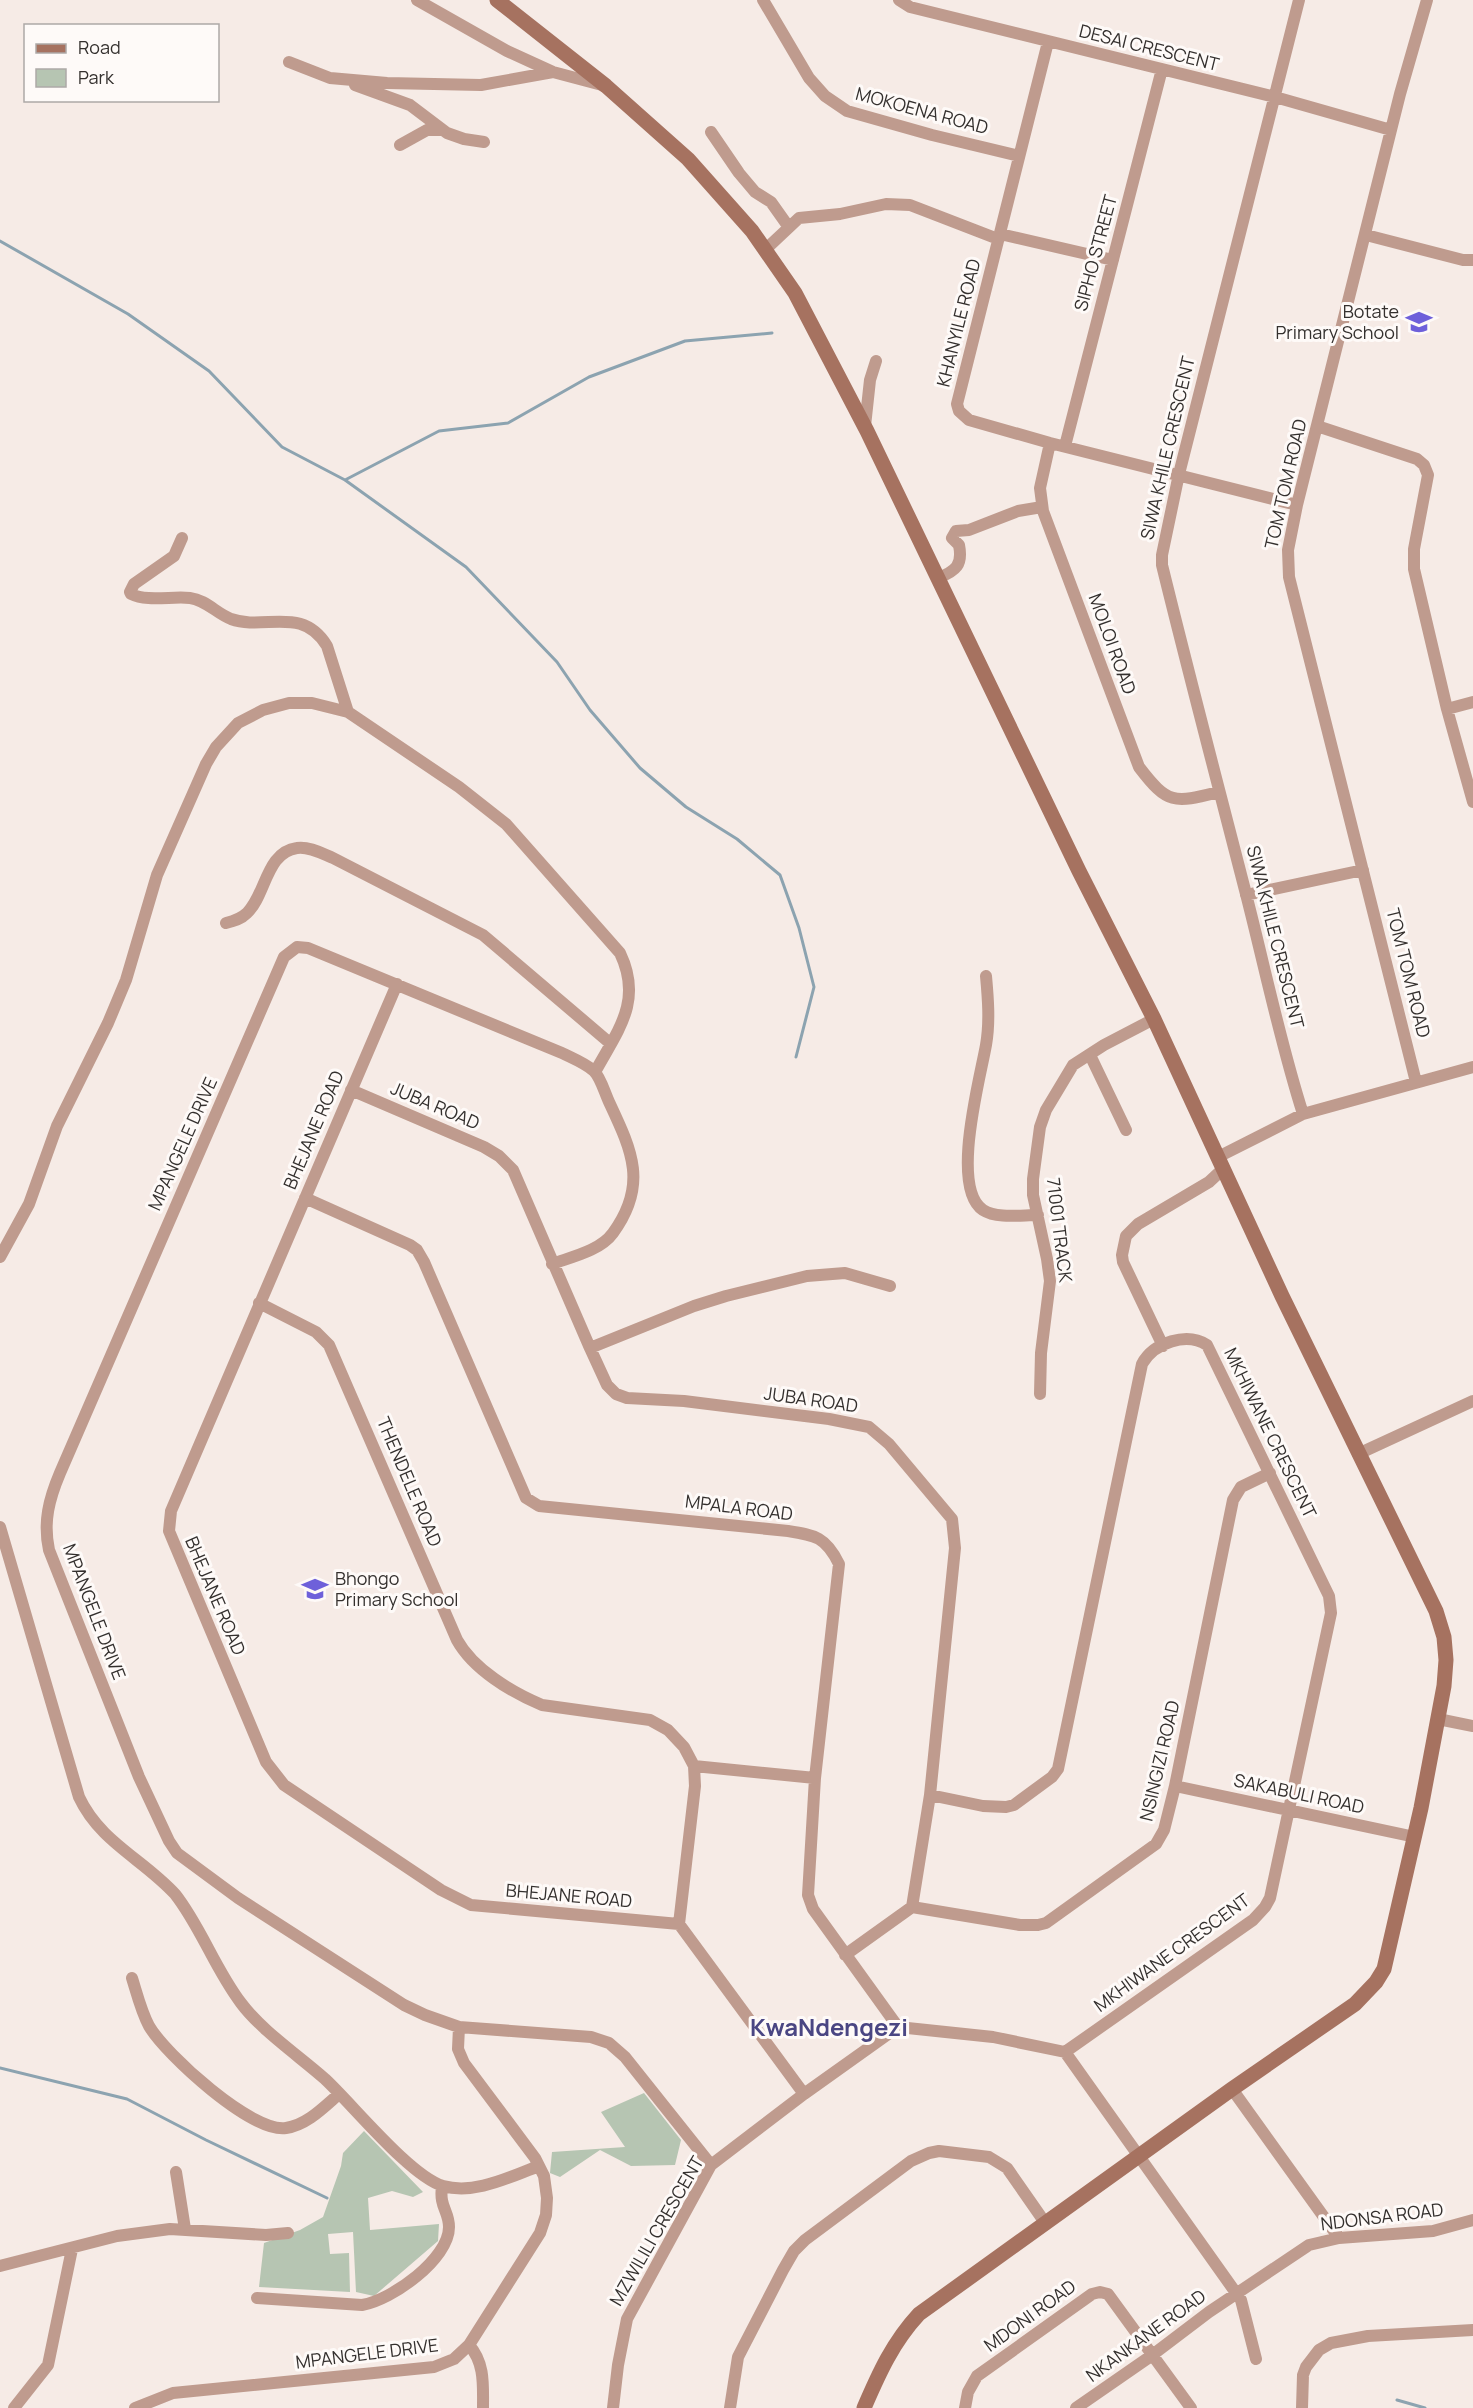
<svg xmlns="http://www.w3.org/2000/svg" width="1473" height="2408" font-family="Manrope,sans-serif">
	<rect width="100%" height="100%" fill="#f6ebe6"/>
	<path fill="#b6c5b2" d="M644 2093 681 2140 675 2165 631 2166 600 2150 560 2177 550 2173 552 2152 625 2147 601 2112Z
		M364 2131 423 2192 413 2197 392 2191 368 2198 370 2230 439 2224 438 2241 374 2296 356 2292 353 2232 328 2234 330 2254 349 2253 350 2292 259 2287 264 2243 300 2230 323 2217 341 2166 343 2153Z"/>
	<g fill="none" stroke-linecap="round" stroke-linejoin="round">
		<path stroke="#8ca3b0" stroke-width="3" d="M0 241 128 314 209 371 282 447 345 480 466 567 557 662 590 710 640 768 686 807 737 839 780 875 799 928 814 987 796 1057
			M345 480 439 431 508 423 589 377 685 341 772 333
			M0 2068 127 2099 206 2140 327 2198
			M1397 2400 1425 2408"/>
		<path stroke="#bf9b8e" stroke-width="12" d="M417 0 507 51 553 72 602 85
			M763 0 809 78 825 96 847 111 932 135 1019 156
			M899 0 910 7 1275 97 1391 130
			M1299 0 1179 474 1162 555V565C1189 675 1218 785 1246 894 1265 968 1280 1042 1303 1114
			M1048 42 957 404 959 411 969 420 1050 443 1297 505
			M289 62 330 78 387 83 481 85 553 72
			M355 85 410 105 447 133 464 139 484 142
			M711 132 739 173 755 192 771 202 788 226
			M400 145 427 130H443
			M1000 234 1113 260
			M1366 235 1463 260H1473
			M765 250 799 218 840 214 886 204 910 205 998 239
			M865 426 870 380 876 361
			M1317 426 1417 459 1424 465 1428 475 1414 549V569L1447 709 1473 802
			M1050 443 1040 488 1043 511 1139 767C1168 805 1174 803 1219 792
			M1065 446 1162 69
			M182 538 174 556 134 584 130 592 131 594C147 602 172 596 190 598 206 600 216 613 231 619 265 631 302 605 327 646L348 712
			M938 578C956 571 963 565 959 545L952 538 956 531 969 530 1018 511 1042 507
			M1447 709 1473 702
			M1246 895 1363 870
			M226 923C234 921 241 919 247 913 266 895 266 852 297 848 309 846 323 854 333 858L483 935 611 1044
			M986 976C988 998 990 1022 986 1045 980 1079 950 1188 983 1210 997 1219 1021 1215 1038 1215
			M397 984 171 1511 169 1531 266 1762 284 1785 441 1890 471 1905 679 1924
			M1090 1055 1126 1130
			M1416 1082 1289 577 1288 550 1297 505 1400 94 1427 0
			M351 1090 484 1147 499 1156 513 1170 590 1348 607 1385 616 1394 627 1398 684 1401 829 1419 869 1427 889 1444 952 1519 955 1548 930 1795 912 1907 845 1955
			M1218 1157 1303 1114 1473 1067
			M305 1198 410 1245 417 1250 424 1262 526 1498 539 1506 788 1531C815 1535 826 1537 839 1564L815 1778 808 1895 813 1909 898 2027
			M0 1257 29 1204 57 1126 108 1023 126 980 157 875 206 764 216 747 238 723 263 710 289 703H312L348 712 459 787 506 824 620 953C643 1001 618 1030 595 1072
			M552 1264C571 1257 600 1251 613 1233 648 1185 632 1151 610 1104 605 1094 601 1078 594 1071 585 1063 572 1058 562 1053L308 948 297 947 284 957 60 1473C49 1499 43 1522 49 1550L139 1777 169 1841 177 1853 238 1898 404 2005 425 2015 459 2027 591 2037 609 2043 625 2057 711 2165
			M259 1303 316 1332 329 1345 457 1640C473 1669 511 1692 542 1705L650 1720 668 1730 684 1747 694 1766 695 1786 679 1924 804 2094
			M1163 1346 1123 1262 1122 1255 1126 1236 1138 1224 1209 1182 1224 1168
			M590 1348 694 1306 726 1296 807 1276 845 1273 890 1286
			M1040 1394 1041 1353 1050 1281 1047 1259 1033 1195V1179L1040 1127 1046 1110 1073 1065 1104 1045 1154 1019
			M1358 1454 1473 1401
			M0 1527 79 1797C100 1842 143 1859 175 1894 201 1927 215 1969 241 2003 261 2030 299 2056 325 2079 353 2105 410 2176 443 2186 475 2195 509 2177 539 2166
			M1438 1719 1473 1726
			M694 1766 815 1778
			M1175 1786 1415 1837
			M930 1795 983 1806 1006 1807 1014 1805 1052 1777 1058 1769 1142 1364C1154 1342 1187 1332 1207 1345L1329 1596 1331 1613 1270 1898 1265 1907 1253 1920 1065 2052
			M912 1907 1020 1925H1038L1046 1923 1156 1844 1164 1830 1175 1786 1233 1500 1241 1487 1270 1473
			M132 1978C137 1994 141 2011 149 2026 166 2055 252 2133 286 2128 307 2125 324 2107 339 2094
			M1232 2089 1339 2238
			M176 2172 185 2229
			M0 2266 117 2236 170 2229 266 2235 288 2233
			M257 2298 362 2305C392 2300 449 2259 449 2227 449 2211 439 2207 442 2186
			M469 2345C485 2363 483 2385 483 2408
			M14 2408 48 2365 72 2249
			M135 2408 173 2393 434 2367 454 2359 469 2345 540 2233 546 2215 547 2198 544 2176 535 2158 464 2063 458 2049 459 2027
			M613 2408 618 2365 627 2319 711 2165 804 2094 898 2027 993 2037 1065 2052 1241 2300 1256 2359
			M730 2408 738 2357 783 2270 794 2251 805 2240 911 2161 929 2153 939 2151 989 2157 1007 2168 1046 2224
			M965 2408 968 2392 977 2376 1092 2294 1100 2292 1108 2294 1191 2408
			M1076 2408 1151 2356 1209 2312 1309 2245 1339 2238 1433 2231 1473 2220
			M1302 2408 1303 2375 1306 2367 1319 2350 1331 2343 1368 2336 1473 2330"/>
		<path stroke="#a67260" stroke-width="15" d="M497 0 606 86 688 159 752 231 795 293 867 431 1079 871 1154 1019 1282 1296 1436 1611 1444 1637 1446 1660 1444 1686 1421 1808 1384 1969 1376 1982 1355 2004 1232 2089 919 2314C893 2342 879 2373 864 2408"/>
	</g>
	<defs>
		<g id="school-bare" transform="scale(2.07)"><path d="M0-5L7-2L0 1L-7-2ZM-4 1L0 2.5L4 1V4Q0 6-4 4Z" fill="#6e60da" stroke="#fefaf8" stroke-width="2.5" paint-order="stroke"/></g>
	</defs>
	<g fill-rule="evenodd">
		<use href="#school-bare" x="1419" y="322"/>
		<use href="#school-bare" x="315" y="1589"/>
	</g>
	<g text-anchor="middle" stroke-width="6" stroke-linejoin="round" paint-order="stroke">
		<g font-size="18" fill="#34302e" stroke="#fefaf8">
			<text transform="translate(1149 48) rotate(14)" y="6">DESAI CRESCENT</text>
			<text transform="translate(922 111) rotate(15)" y="6">MOKOENA ROAD</text>
			<text transform="translate(1096 253) rotate(-75)" y="6">SIPHO STREET</text>
			<text transform="translate(959 323) rotate(-76)" y="6">KHANYILE ROAD</text>
			<text transform="translate(1168 448) rotate(-77)" y="6">SIWA KHILE CRESCENT</text>
			<text transform="translate(1286 484) rotate(-77)" y="6">TOM TOM ROAD</text>
			<text transform="translate(1112 644) rotate(70)" y="6">MOLOI ROAD</text>
			<text transform="translate(1275 937) rotate(76)" y="6">SIWA KHILE CRESCENT</text>
			<text transform="translate(1408 973) rotate(76)" y="6">TOM TOM ROAD</text>
			<text transform="translate(435 1106) rotate(23)" y="6">JUBA ROAD</text>
			<text transform="translate(314 1130) rotate(-67)" y="6">BHEJANE ROAD</text>
			<text transform="translate(183 1144) rotate(-66)" y="6">MPANGELE DRIVE</text>
			<text transform="translate(1059 1230) rotate(83)" y="6">71001 TRACK</text>
			<text transform="translate(811 1400) rotate(8)" y="6">JUBA ROAD</text>
			<text transform="translate(1270 1433) rotate(64)" y="6">MKHIWANE CRESCENT</text>
			<text transform="translate(409 1482) rotate(67)" y="6">THENDELE ROAD</text>
			<text transform="translate(739 1508) rotate(7)" y="6">MPALA ROAD</text>
			<text transform="translate(215 1596) rotate(67)" y="6">BHEJANE ROAD</text>
			<text transform="translate(94 1612) rotate(69)" y="6">MPANGELE DRIVE</text>
			<text transform="translate(1160 1761) rotate(-77)" y="6">NSINGIZI ROAD</text>
			<text transform="translate(1299 1794) rotate(12)" y="6">SAKABULI ROAD</text>
			<text transform="translate(569 1896) rotate(5)" y="6">BHEJANE ROAD</text>
			<text transform="translate(1172 1953) rotate(-36)" y="6">MKHIWANE CRESCENT</text>
			<text transform="translate(1382 2217) rotate(-7)" y="6">NDONSA ROAD</text>
			<text transform="translate(657 2231) rotate(-60)" y="6">MZWILILI CRESCENT</text>
			<text transform="translate(1030 2316) rotate(-36)" y="6">MDONI ROAD</text>
			<text transform="translate(1146 2336) rotate(-36)" y="6">NKANKANE ROAD</text>
			<text transform="translate(367 2354) rotate(-7)" y="6">MPANGELE DRIVE</text>
		</g>
		<g font-size="18" fill="#34302e" stroke="#fefaf8" text-anchor="end">
			<text x="1399" y="318">Botate<tspan x="1399" dy="21">Primary School</tspan></text>
			<text x="335" y="1585" text-anchor="start">Bhongo<tspan x="335" dy="21">Primary School</tspan></text>
		</g>
		<g font-size="24" font-weight="bold" fill="#4a4683" stroke="#fefaf8">
			<text x="829" y="2036">KwaNdengezi</text>
		</g>
	</g>
	<rect x="24" y="24" width="195" height="78" fill="#fefaf8" stroke="#ada9a7" stroke-width="1.5"/>
	<rect x="36" y="44" width="30" height="9" fill="#a67260" stroke="#ada9a7" stroke-width="1.5"/>
	<text x="78" y="54" font-size="18" fill="#34302e">Road</text>
	<rect x="36" y="69" width="30" height="18" fill="#b6c5b2" stroke="#ada9a7" stroke-width="1.5"/>
	<text x="78" y="84" font-size="18" fill="#34302e">Park</text>
</svg>
